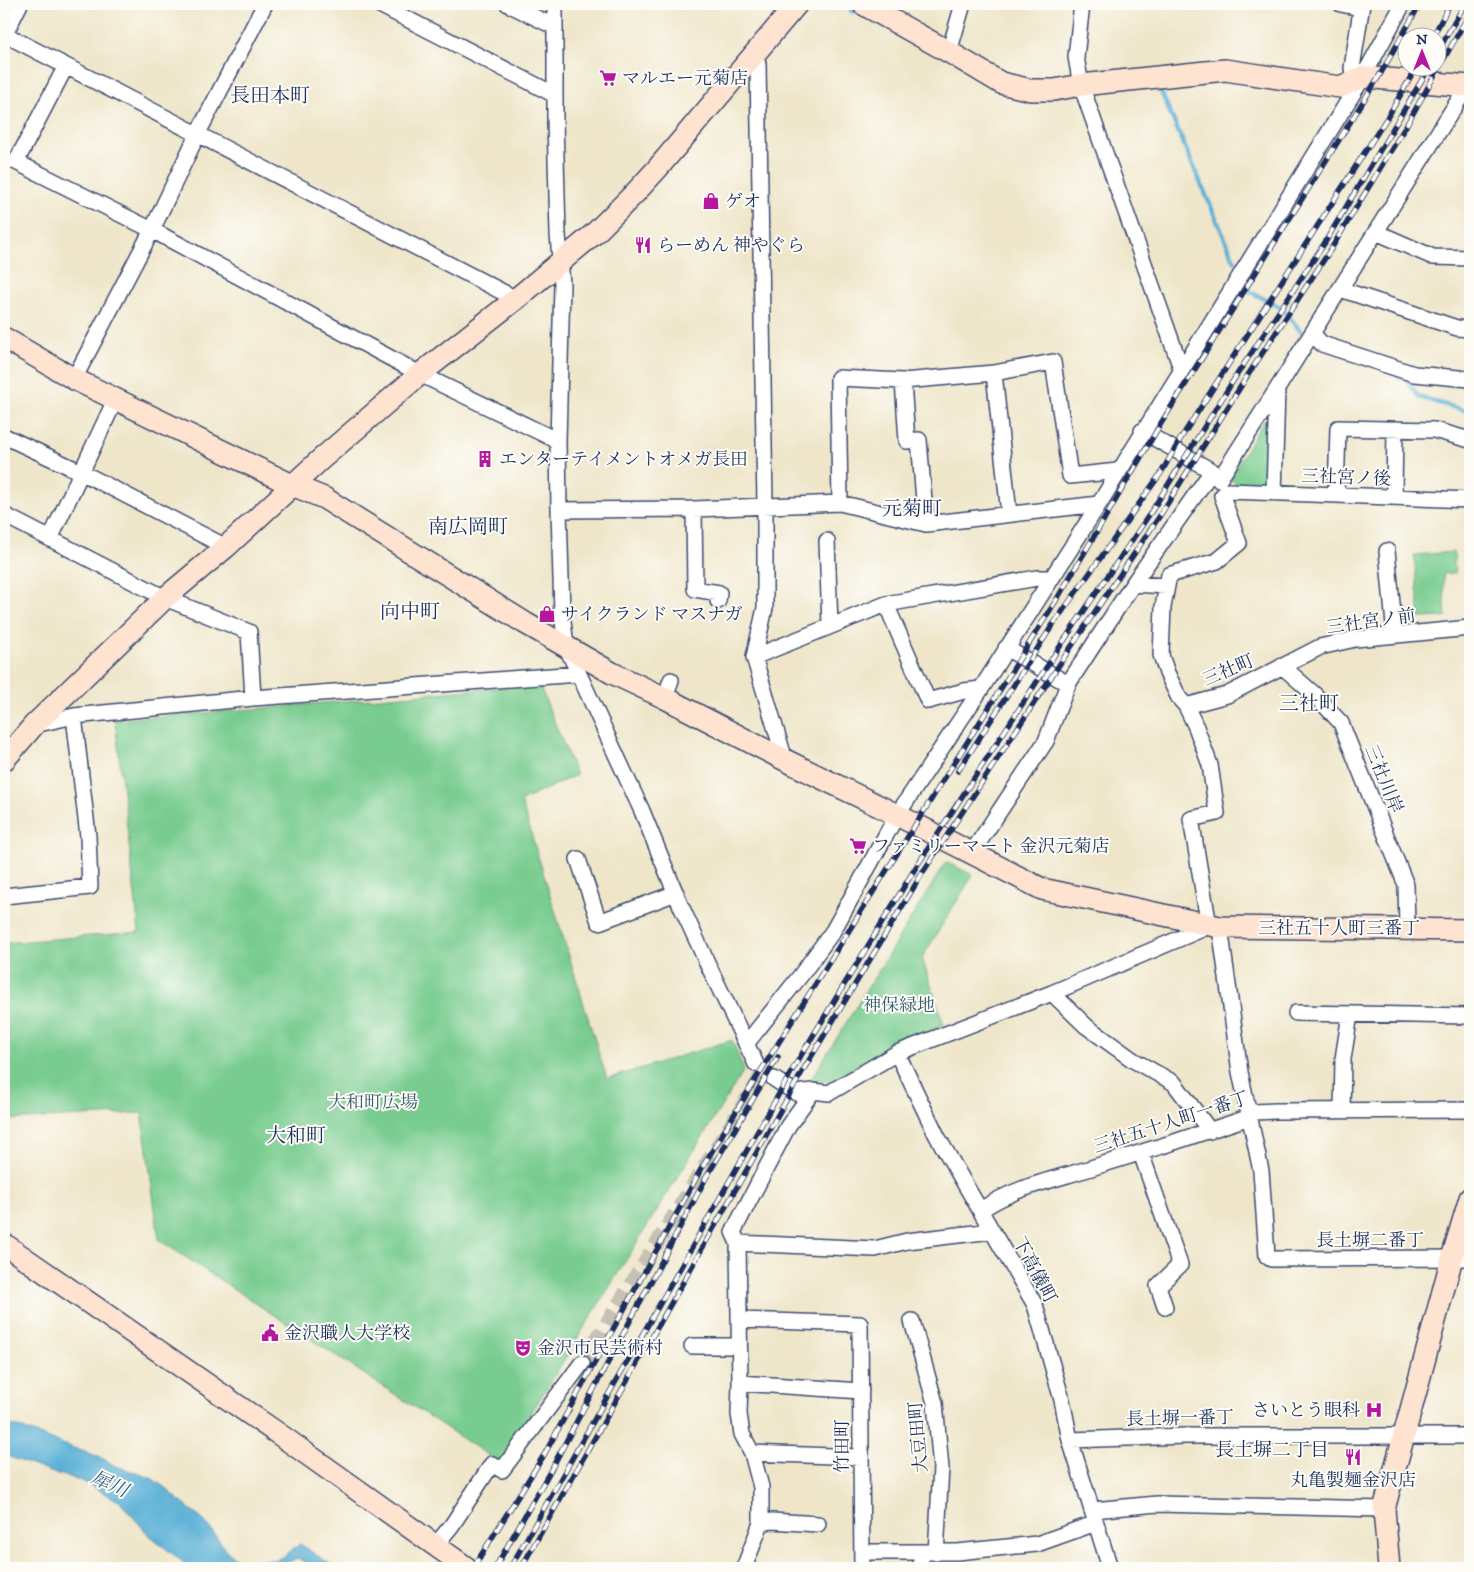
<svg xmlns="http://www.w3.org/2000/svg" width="1474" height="1572" font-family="'IM FELL DW Pica','Noto Serif JP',serif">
	<rect width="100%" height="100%" fill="#fdfcf7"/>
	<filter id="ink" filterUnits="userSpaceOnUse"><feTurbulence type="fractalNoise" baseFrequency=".02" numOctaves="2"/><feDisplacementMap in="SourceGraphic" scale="10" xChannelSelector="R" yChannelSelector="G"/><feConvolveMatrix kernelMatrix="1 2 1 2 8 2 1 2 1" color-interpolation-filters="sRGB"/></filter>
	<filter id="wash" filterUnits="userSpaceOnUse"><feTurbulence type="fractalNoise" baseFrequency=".0096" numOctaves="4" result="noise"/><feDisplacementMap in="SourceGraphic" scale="20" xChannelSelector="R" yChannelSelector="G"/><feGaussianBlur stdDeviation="1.12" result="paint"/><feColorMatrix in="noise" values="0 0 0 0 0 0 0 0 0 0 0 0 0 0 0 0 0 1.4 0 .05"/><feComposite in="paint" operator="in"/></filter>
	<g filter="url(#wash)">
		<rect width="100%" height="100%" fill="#efe6ca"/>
		<path fill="#78cc8f" stroke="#4a7e76" d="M1263 421 1270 422 1268 483 1264 488H1244L1229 479Z
			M1454 552 1455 573 1443 574 1446 617 1420 618 1414 555Z
			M539 684 576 775 521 801 607 1079 732 1040 744 1070 502 1460 497 1461 159 1240 142 1113 4 1120V943L139 932 115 720 254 709Z
			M946 862 973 875 922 958 944 1025 893 1048 835 1082 810 1081Z"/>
		<path fill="#5ab0d6" stroke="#3a709a" d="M4 1422 106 1460 113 1465 151 1478 164 1487 205 1522 227 1551 237 1560H274L283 1557 300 1544 336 1568H319L297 1558 283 1565 241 1568H190L148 1534 119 1501 80 1480 50 1472 4 1455Z"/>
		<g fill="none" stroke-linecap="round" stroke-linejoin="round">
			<path stroke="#5ab0d6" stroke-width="4.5" d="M851 11 861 12
				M1158 85 1235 262
				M1246 288 1247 290 1282 308 1302 333
				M1398 377 1407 380 1419 397 1470 412"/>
		</g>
	</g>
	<g filter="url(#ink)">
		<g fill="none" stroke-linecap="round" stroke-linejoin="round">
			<path stroke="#c5c1b4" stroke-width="15" stroke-dasharray="15 8" stroke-linecap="butt" d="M582 1363 764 1072"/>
			<g stroke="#3b4a6e" stroke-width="18">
				<path id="street" d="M378 4 555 95
					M508 4 555 27
					M555 4V120L558 234 562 284 558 441 559 510 562 613 566 646 642 811 680 904 710 969 756 1064
					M1082 4 1076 57 1081 85 1181 368
					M1341 4 1360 8
					M1362 4 1352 68 1363 77
					M4 34 516 299
					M5 34 20 4
					M949 52 963 4
					M751 57 758 64 765 506V608L754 657 785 760
					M66 66 16 162 152 230 420 374 558 441
					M1376 232 1433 257 1470 258
					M1340 289 1457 328 1470 329
					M1312 333 1322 344 1414 374 1470 379
					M994 373 1053 362 1070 476 1118 471
					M74 379 152 230 198 133 265 4
					M903 381 907 441 919 440 926 524
					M1142 431 1212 471 1217 478
					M4 436 81 472 226 547
					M1219 480 1277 389
					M1274 493 1277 389 1470 82
					M1336 495 1338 428 1434 430 1470 440
					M1394 497 1395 429
					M840 503 838 378 903 381 994 373 1009 514
					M694 509 695 589 719 593 718 601
					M559 510 694 509 840 503 926 524 1099 504
					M4 515 165 598 249 632 253 698
					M50 539 116 398
					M827 541 830 626
					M1387 551 1395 635
					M1133 584 1166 586
					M886 604 928 701 964 691 981 689
					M1006 648 1068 684
					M754 657 886 604 1037 578H1050
					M1282 666 1315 695 1341 723 1406 885 1407 928
					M665 698 671 680
					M1186 706 1227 695 1320 647 1355 639 1470 628
					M34 725 74 716 253 698 578 674
					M971 854 1046 741 1068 684 1133 584 1212 471
					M578 859 599 922 676 893
					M4 896 90 887 88 836 74 716
					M1220 927 1240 1072 1261 1171 1267 1256 1271 1259 1470 1258
					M1052 993 1086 1026 1133 1060 1174 1083 1210 1131
					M1296 1013 1470 1016
					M746 1044 801 975 833 931 897 815 981 689 1099 504 1363 77 1403 4
					M897 1053 937 1136 1035 1305 1062 1400 1070 1440 1110 1568
					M774 1079 796 1093 813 1091 829 1093 897 1053 1052 993 1209 926 1191 819 1217 813 1210 765 1196 727 1186 706 1179 698 1167 673 1161 655 1163 607 1169 575 1217 561 1239 543 1222 496 1228 491 1470 500
					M1342 1111 1343 1059 1350 1014
					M1141 1153 1180 1265 1158 1286 1165 1307
					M981 1210C1014 1187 1053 1180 1091 1168 1144 1152 1197 1135 1250 1117L1254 1112 1276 1111 1470 1110
					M738 1243 733 1232 788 1126 813 1091
					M739 1320 860 1324 862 1568
					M912 1321 935 1403 941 1468 936 1553
					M692 1346H739
					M740 1383 861 1391
					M1070 1440 1185 1436H1470
					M752 1453 861 1457
					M1093 1510 1157 1504 1384 1509
					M761 1523 772 1521 818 1524
					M435 1546 452 1525 492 1464 502 1470 582 1363
					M863 1552H957L1037 1544 1096 1523
					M744 1568 761 1523V1487L752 1453 742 1434 739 1414 740 1383 738 1243 875 1249 907 1241 992 1231
					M921 1568V1553"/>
			</g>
			<g stroke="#3b4a6e" stroke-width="24">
				<path id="secondary" d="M863 4 949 52 1001 83 1031 90H1054L1081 85 1225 70 1340 87 1363 77 1470 86
					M4 338 74 379 292 485 324 498 525 623 612 673 665 698 785 760 897 815 1042 889 1220 927 1470 930
					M4 760 34 725 165 598 226 547 320 460 420 374 516 299 595 233 636 192 657 169 797 4
					M4 1244 283 1437 467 1568
					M1389 1568 1384 1509 1452 1258 1470 1198"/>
			</g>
			<use href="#street" stroke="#fff" stroke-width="15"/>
			<use href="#secondary" stroke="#fee3d1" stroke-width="21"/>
			<g stroke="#1b2f5e" stroke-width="5.5">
				<path id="rail" d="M1432 38 1450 4
					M1436 54 1465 4
					M958 771 1052 626 1161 473 1181 438 1390 113 1416 68
					M473 1568 544 1455 700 1171 752 1085 1057 599 1160 425 1381 73 1420 4
					M495 1568 553 1466 707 1176 778 1057
					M510 1568 797 1062 916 867 1055 654 1151 512 1238 373 1324 244 1429 68
					M521 1568 805 1067 923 872 1063 659 1159 517 1246 378 1331 249 1407 124 1470 13"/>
			</g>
			<use href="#rail" stroke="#fdfcf7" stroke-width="4" stroke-dasharray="11" stroke-linecap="butt"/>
		</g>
	</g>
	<defs>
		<g id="supermarket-bare" transform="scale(1.35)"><path d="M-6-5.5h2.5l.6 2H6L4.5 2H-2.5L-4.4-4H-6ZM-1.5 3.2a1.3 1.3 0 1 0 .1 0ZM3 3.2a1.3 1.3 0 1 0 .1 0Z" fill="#b5179e" stroke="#fdfcf7" stroke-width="2.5" paint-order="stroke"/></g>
		<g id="shop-bare" transform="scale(1.35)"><path d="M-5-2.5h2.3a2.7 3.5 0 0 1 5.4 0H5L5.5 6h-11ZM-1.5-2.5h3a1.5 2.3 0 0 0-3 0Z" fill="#b5179e" stroke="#fdfcf7" stroke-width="2.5" paint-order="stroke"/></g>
		<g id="restaurant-bare" transform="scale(1.35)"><path d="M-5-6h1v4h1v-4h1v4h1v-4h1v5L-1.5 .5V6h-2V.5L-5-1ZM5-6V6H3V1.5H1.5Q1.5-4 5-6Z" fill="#b5179e" stroke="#fdfcf7" stroke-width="2.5" paint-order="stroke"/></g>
		<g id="building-bare" transform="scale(1.35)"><path d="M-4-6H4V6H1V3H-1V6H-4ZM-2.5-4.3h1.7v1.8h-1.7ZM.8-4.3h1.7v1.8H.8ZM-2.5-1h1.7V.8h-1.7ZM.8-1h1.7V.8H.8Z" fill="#b5179e" stroke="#fdfcf7" stroke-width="2.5" paint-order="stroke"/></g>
		<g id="civic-bare" transform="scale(1.35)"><path d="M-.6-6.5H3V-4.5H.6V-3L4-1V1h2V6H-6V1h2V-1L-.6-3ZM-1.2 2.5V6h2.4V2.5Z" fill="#b5179e" stroke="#fdfcf7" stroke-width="2.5" paint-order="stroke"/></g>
		<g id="theatre-bare" transform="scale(1.35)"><path d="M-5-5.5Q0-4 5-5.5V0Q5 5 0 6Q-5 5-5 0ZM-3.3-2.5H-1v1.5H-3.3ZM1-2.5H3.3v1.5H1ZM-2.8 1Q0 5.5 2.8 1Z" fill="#b5179e" stroke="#fdfcf7" stroke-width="2.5" paint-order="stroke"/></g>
		<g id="hospital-bare" transform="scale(1.35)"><path d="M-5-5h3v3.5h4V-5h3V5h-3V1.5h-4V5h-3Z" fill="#b5179e" stroke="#fdfcf7" stroke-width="2.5" paint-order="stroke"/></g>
	</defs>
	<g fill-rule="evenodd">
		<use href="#supermarket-bare" x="608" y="78"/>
		<use href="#shop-bare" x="711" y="201"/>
		<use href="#restaurant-bare" x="643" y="245"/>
		<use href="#building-bare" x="485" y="459"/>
		<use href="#shop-bare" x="547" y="614"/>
		<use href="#supermarket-bare" x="858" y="846"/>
		<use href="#civic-bare" x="270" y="1333"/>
		<use href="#theatre-bare" x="523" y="1348"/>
		<use href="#hospital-bare" x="1374" y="1410"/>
		<use href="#restaurant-bare" x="1353" y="1457"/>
	</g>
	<g text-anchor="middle" stroke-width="4" stroke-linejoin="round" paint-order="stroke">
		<g font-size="18" fill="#1b2f5e" stroke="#fdfcf7" text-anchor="start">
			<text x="622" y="84">マルエー元菊店</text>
			<text x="725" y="207">ゲオ</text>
			<text x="657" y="251">らーめん 神やぐら</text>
			<text x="499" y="465">エンターテイメントオメガ長田</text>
			<text x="561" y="620">サイクランド マスナガ</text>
			<text x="872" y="852">ファミリーマート 金沢元菊店</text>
			<text x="284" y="1339">金沢職人大学校</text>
			<text x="537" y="1354">金沢市民芸術村</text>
			<text x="1360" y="1416" text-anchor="end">さいとう眼科</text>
			<text x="1353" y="1486" text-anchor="middle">丸亀製麺金沢店</text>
		</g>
		<g font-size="18" fill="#1b2f5e" stroke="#fdfcf7">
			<text transform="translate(1346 477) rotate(2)" y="6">三社宮ノ後</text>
			<text transform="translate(1371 621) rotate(-8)" y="6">三社宮ノ前</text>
			<text transform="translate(1228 670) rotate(-23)" y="6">三社町</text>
			<text transform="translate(1384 779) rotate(68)" y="6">三社川岸</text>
			<text x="1339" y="934">三社五十人町三番丁</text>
			<text transform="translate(1171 1122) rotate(-18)" y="6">三社五十人町一番丁</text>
			<text x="1370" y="1246">長土塀二番丁</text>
			<text transform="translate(1035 1270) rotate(62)" y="6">下高儀町</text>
			<text transform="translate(1180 1418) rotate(-1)" y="6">長土塀一番丁</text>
			<text transform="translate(918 1437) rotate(-95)" y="6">大豆田町</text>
			<text transform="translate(842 1446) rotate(-90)" y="6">竹田町</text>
		</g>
		<g font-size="18" fill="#375e6d" stroke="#fdfcf7">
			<text x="899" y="1011">神保緑地</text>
			<text x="373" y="1108">大和町広場</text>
		</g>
		<g font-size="19" fill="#1b2f5e" stroke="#fdfcf7">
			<text x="1272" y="1456">長土塀二丁目</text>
		</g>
		<g font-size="19" font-style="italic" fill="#315c88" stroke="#fdfcf7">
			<text transform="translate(110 1483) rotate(24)" y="7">犀川</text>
		</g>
		<g font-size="20" fill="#1b2f5e" stroke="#fdfcf7">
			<text x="270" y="102">長田本町</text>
			<text x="912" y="515">元菊町</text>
			<text x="468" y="533">南広岡町</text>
			<text x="410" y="618">向中町</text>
			<text x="1309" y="710">三社町</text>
			<text x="296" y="1142">大和町</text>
		</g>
	</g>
	<rect width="1474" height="1572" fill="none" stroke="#fdfcf7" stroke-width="20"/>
	<g transform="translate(1422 52)"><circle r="24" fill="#fdfcf7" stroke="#a3aaba"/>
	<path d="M0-4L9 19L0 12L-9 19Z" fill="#b5179e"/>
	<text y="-8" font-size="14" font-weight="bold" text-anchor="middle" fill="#1b2f5e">N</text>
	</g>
</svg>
